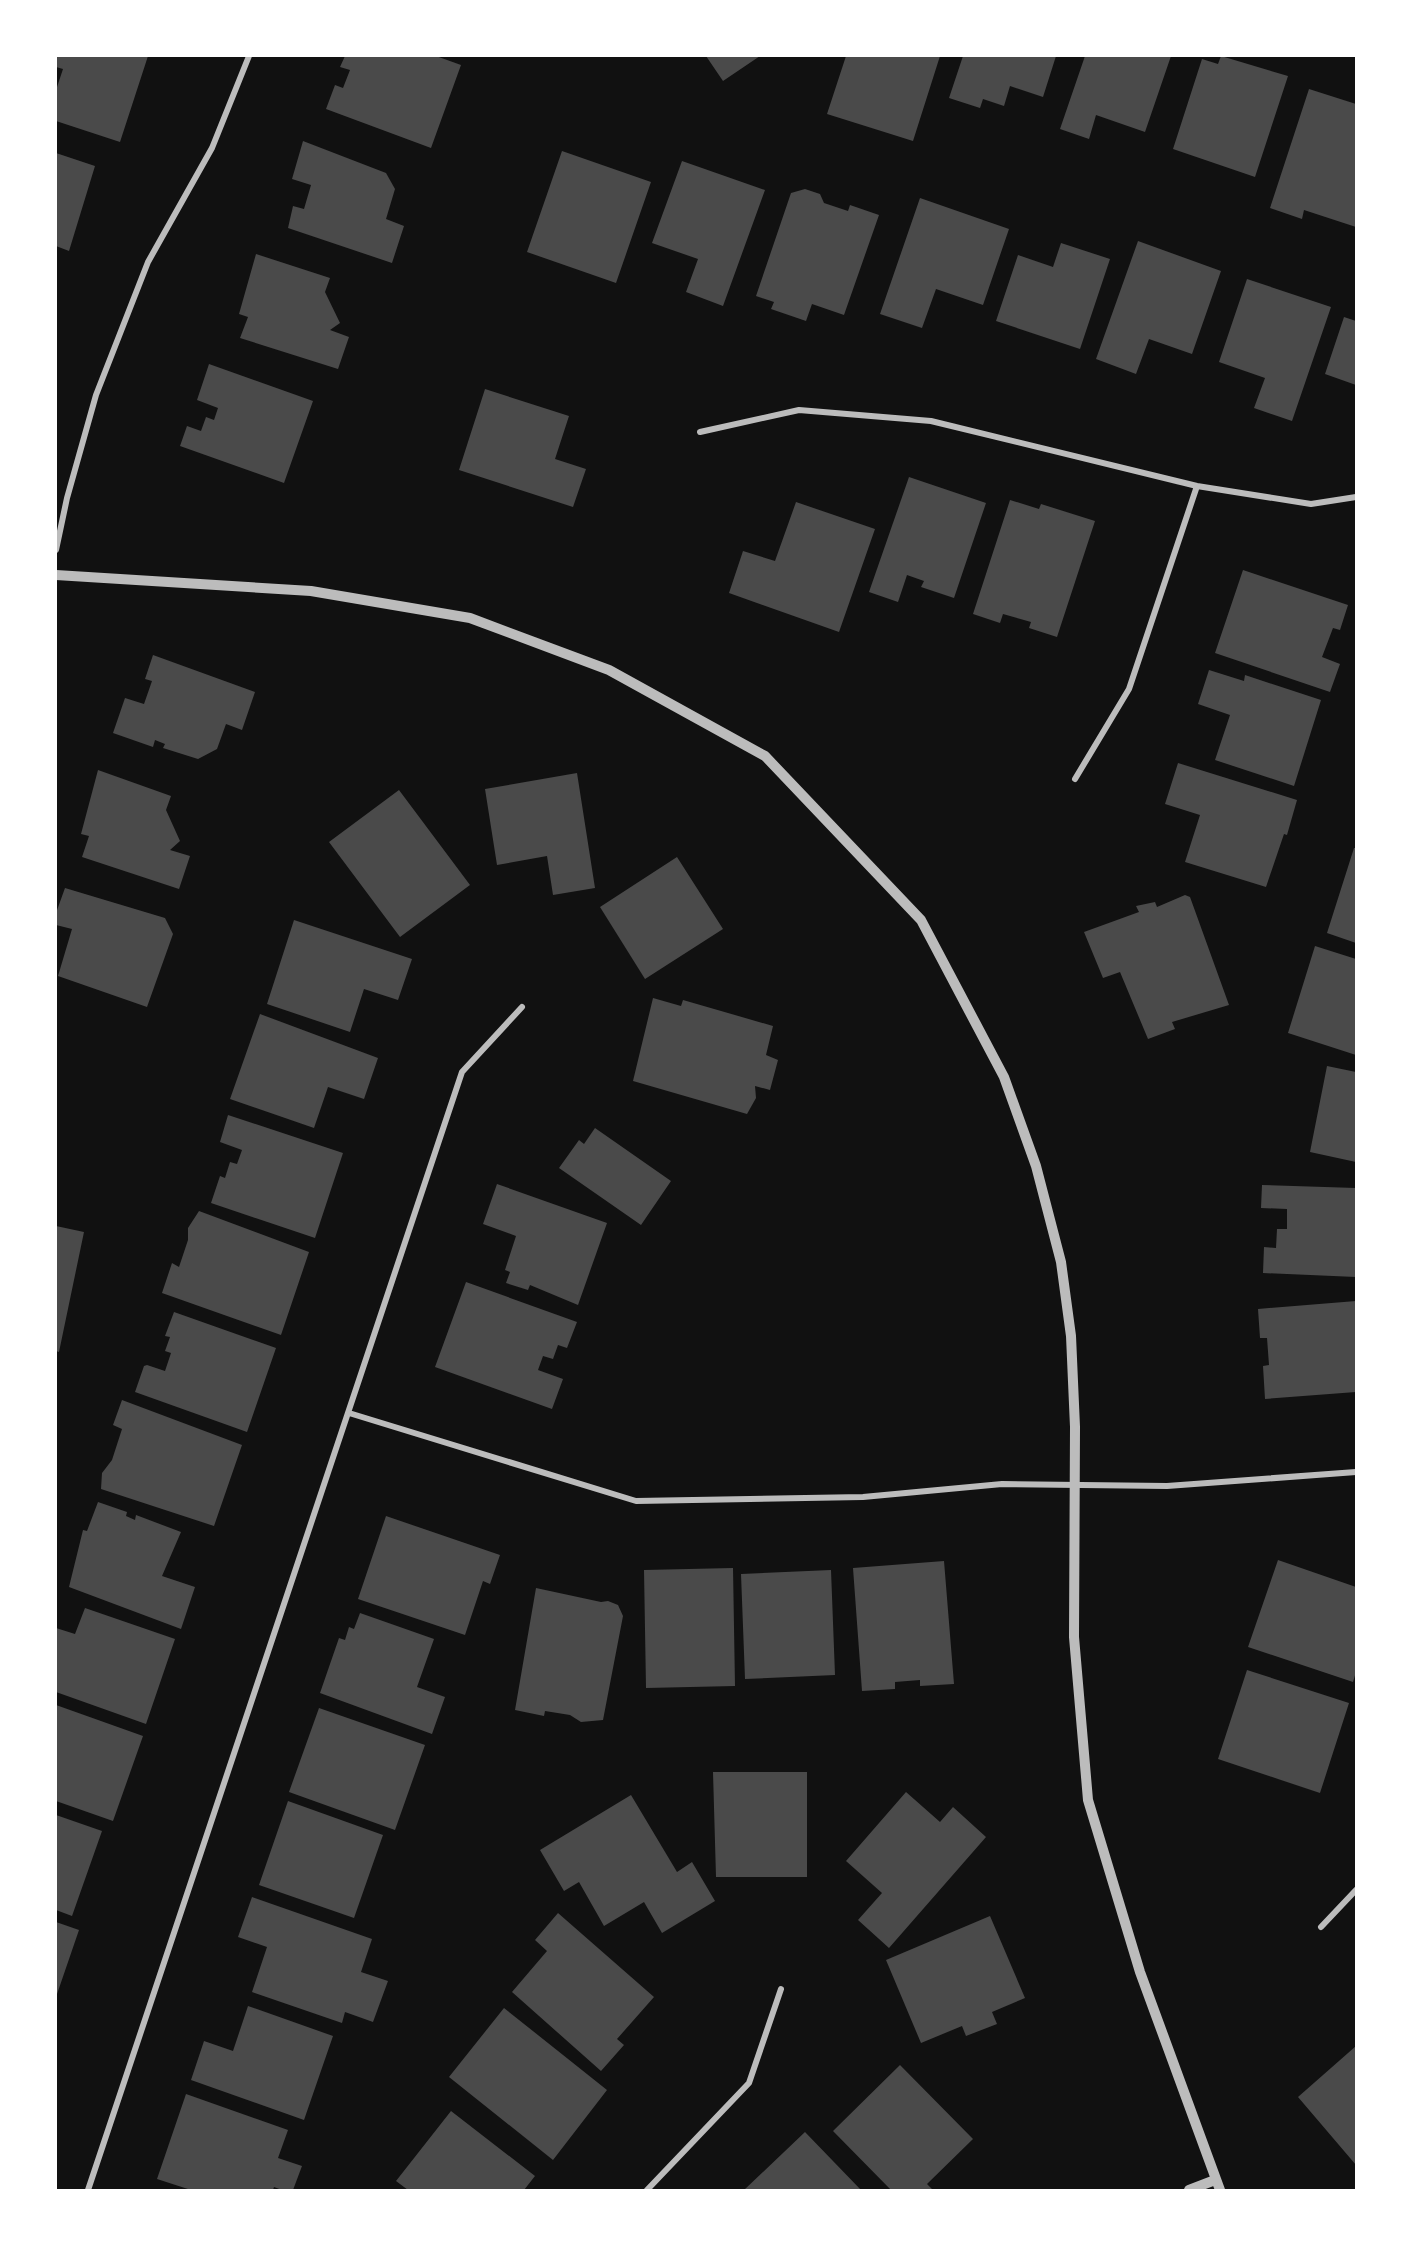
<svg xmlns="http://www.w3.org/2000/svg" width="1412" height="2246" font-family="Jost,sans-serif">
	<rect width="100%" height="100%" fill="#111"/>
	<path fill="#4a4a4a" d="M56 56H148L120 142 56 121V90L63 69 56 67Z
		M345 56H436L461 65 431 148 326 109 335 85 343 88 350 70 340 67Z
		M706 56H760L723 81Z
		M846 56H940L913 141 827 114Z
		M963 56H1056L1043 97 1010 86 1004 106 983 99 980 108 949 98Z
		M1085 56H1171L1145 132 1096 115 1089 139 1060 129Z
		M1221 56 1288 76 1255 177 1173 149 1202 59 1218 64Z
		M1309 89 1356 104V227L1304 210 1302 219 1270 208Z
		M303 141 386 173 395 189 386 219 404 226 392 263 288 228 293 206 304 209 311 185 292 179Z
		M562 151 651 182 616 283 527 252Z
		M56 153 95 166 69 251 56 246Z
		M682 161 765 190 723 306 686 292 698 259 652 243Z
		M805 189 820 194 824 203 848 211 850 205 879 215 844 315 812 304 806 321 771 309 774 302 756 296 791 193Z
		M920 198 1009 229 983 305 936 289 922 328 880 314Z
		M1138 241 1221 271 1192 354 1149 339 1136 374 1096 359Z
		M1061 243 1110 259 1080 349 996 321 1018 255 1053 267Z
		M256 254 330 278 325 292 340 323 330 330 349 337 338 369 240 338 248 317 239 314Z
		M1247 279 1331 307 1292 421 1254 408 1265 378 1219 362Z
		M1344 317 1356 321V385L1325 374Z
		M209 364 313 401 284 483 180 446 187 426 201 431 206 417 214 420 218 408 197 400Z
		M485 389 569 416 555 459 586 469 573 507 459 470Z
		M909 477 986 503 954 598 921 587 924 581 907 575 898 602 869 592Z
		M1010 500 1039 509 1041 504 1095 521 1057 637 1029 628 1031 622 1003 614 1000 623 973 614Z
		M796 502 875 529 839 632 729 593 743 551 775 561Z
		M1243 570 1348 605 1340 630 1333 628 1322 657 1340 664 1330 692 1215 653Z
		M153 655 255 692 242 730 226 724 217 749 198 759 163 748 165 744 155 740 153 747 113 733 125 698 144 704 152 681 145 679Z
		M1209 670 1244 681 1245 675 1321 700 1294 786 1215 760 1230 715 1198 704Z
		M1178 763 1297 800 1287 835 1284 834 1266 887 1185 862 1200 815 1165 804Z
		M98 770 171 796 166 810 180 841 170 850 190 856 179 889 82 857 89 836 81 834Z
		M577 773 595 888 553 895 547 856 497 865 485 789Z
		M399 790 470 885 400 937 329 842Z
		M1354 848H1356V943L1327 933Z
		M677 857 723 929 645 979 600 907Z
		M65 888 165 918 173 934 147 1007 58 976 72 929 56 925V913Z
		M1185 895 1190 897 1229 1005 1172 1022 1175 1029 1148 1039 1120 972 1103 978 1084 932 1139 912 1136 906 1155 902 1157 907Z
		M294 920 412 959 398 1000 364 989 350 1032 267 1004Z
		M1315 946 1356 959V1055L1288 1033Z
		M653 998 681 1006 683 1000 773 1026 766 1055 778 1060 770 1090 755 1086 756 1098 747 1114 633 1081Z
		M260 1014 378 1058 364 1099 328 1087 314 1128 230 1099Z
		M1327 1066 1356 1072V1162L1310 1152Z
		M228 1115 343 1153 315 1238 211 1203 220 1176 225 1178 230 1162 237 1164 242 1150 220 1142Z
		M595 1128 671 1181 641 1225 559 1168 579 1140 584 1144Z
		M497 1184 607 1223 578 1305 530 1285 528 1290 506 1283 510 1272 505 1270 516 1236 483 1224Z
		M1262 1185 1356 1188V1277L1263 1273 1264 1247 1276 1248 1277 1229H1287V1209L1261 1208Z
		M199 1211 309 1252 281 1335 162 1293 172 1263 179 1267 188 1240V1228Z
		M56 1226 84 1232 59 1352 56 1351Z
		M466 1282 577 1322 567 1348 558 1345 553 1359 543 1356 538 1370 563 1379 552 1409 435 1367Z
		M1356 1301V1392L1265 1399 1263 1366 1269 1365 1267 1338H1260L1258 1309Z
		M174 1312 276 1348 247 1432 135 1392 144 1366 147 1365 165 1371 171 1353 165 1351 170 1337 165 1336Z
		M122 1400 242 1445 214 1526 101 1489 102 1473 112 1460 122 1429 113 1425Z
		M98 1502 127 1512 126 1516 135 1520 136 1515 181 1532 162 1576 195 1587 181 1629 69 1587 83 1530 87 1531Z
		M386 1516 500 1555 490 1584 483 1581 465 1635 358 1599Z
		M1278 1560 1356 1587V1672L1353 1682 1248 1647Z
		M944 1561 954 1684 920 1686V1680L895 1682V1689L862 1691 853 1568Z
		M733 1568 735 1686 646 1688 644 1570Z
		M831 1570 835 1675 745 1679 741 1574Z
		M536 1588 601 1602 608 1601 618 1605 623 1616 603 1720 581 1722 570 1715 545 1711 544 1716 515 1710Z
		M85 1608 175 1639 146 1724 56 1692V1628L75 1634Z
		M360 1613 434 1639 417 1687 445 1697 432 1734 320 1693 339 1638 345 1640 349 1627 354 1629Z
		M1247 1670 1349 1703 1320 1793 1218 1759Z
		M56 1705 143 1736 113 1821 56 1801Z
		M319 1708 425 1745 395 1830 289 1792Z
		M713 1772H807V1877H716Z
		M906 1792 940 1822 953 1807 986 1837 889 1948 858 1920 882 1893 846 1861Z
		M631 1795 677 1872 692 1862 715 1901 662 1933 644 1902 604 1926 579 1882 564 1891 540 1850Z
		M288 1801 383 1835 354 1918 259 1885Z
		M56 1815 102 1831 72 1916 56 1910Z
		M252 1897 372 1939 361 1972 388 1981 373 2022 345 2012 342 2023 252 1992 267 1947 238 1937Z
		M558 1913 654 1997 617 2039 624 2045 601 2071 512 1992 547 1951 535 1940Z
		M990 1916 1025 1998 992 2012 997 2024 966 2036 962 2026 921 2043 886 1960Z
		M56 1922 79 1930 56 1997Z
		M248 2006 333 2036 304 2120 191 2080 204 2041 233 2051Z
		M504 2008 607 2090 553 2160 449 2077Z
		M1356 2046V2165L1298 2097Z
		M900 2065 973 2139 927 2184 933 2190H891L833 2131Z
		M186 2094 288 2130 278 2158 302 2166 293 2190H282L274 2187 273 2190H191L157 2179Z
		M451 2111 535 2176 524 2190H408L396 2181Z
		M805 2132 861 2190H744Z"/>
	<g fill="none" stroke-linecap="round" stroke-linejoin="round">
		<path stroke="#bcbcbc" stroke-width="6" d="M700 432 799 410 931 421 1197 486 1311 504 1356 497
			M56 550 67 498 96 395 148 262 212 148 249 56
			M1075 779 1129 689 1197 486
			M349 1413 636 1501 863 1497 1002 1484 1167 1486 1356 1472
			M1321 1927 1356 1890
			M88 2190 462 1072 522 1007
			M647 2190 749 2083 781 1989"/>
		<path stroke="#bcbcbc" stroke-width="10" d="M56 575 311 591 470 618 609 670 765 756 921 920 1004 1077 1036 1166 1061 1262 1071 1336 1075 1427 1074 1637 1088 1800 1140 1972 1220 2190
			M1189 2190 1215 2180"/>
	</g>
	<rect width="1412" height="2246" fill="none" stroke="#ffffff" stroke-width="114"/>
</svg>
